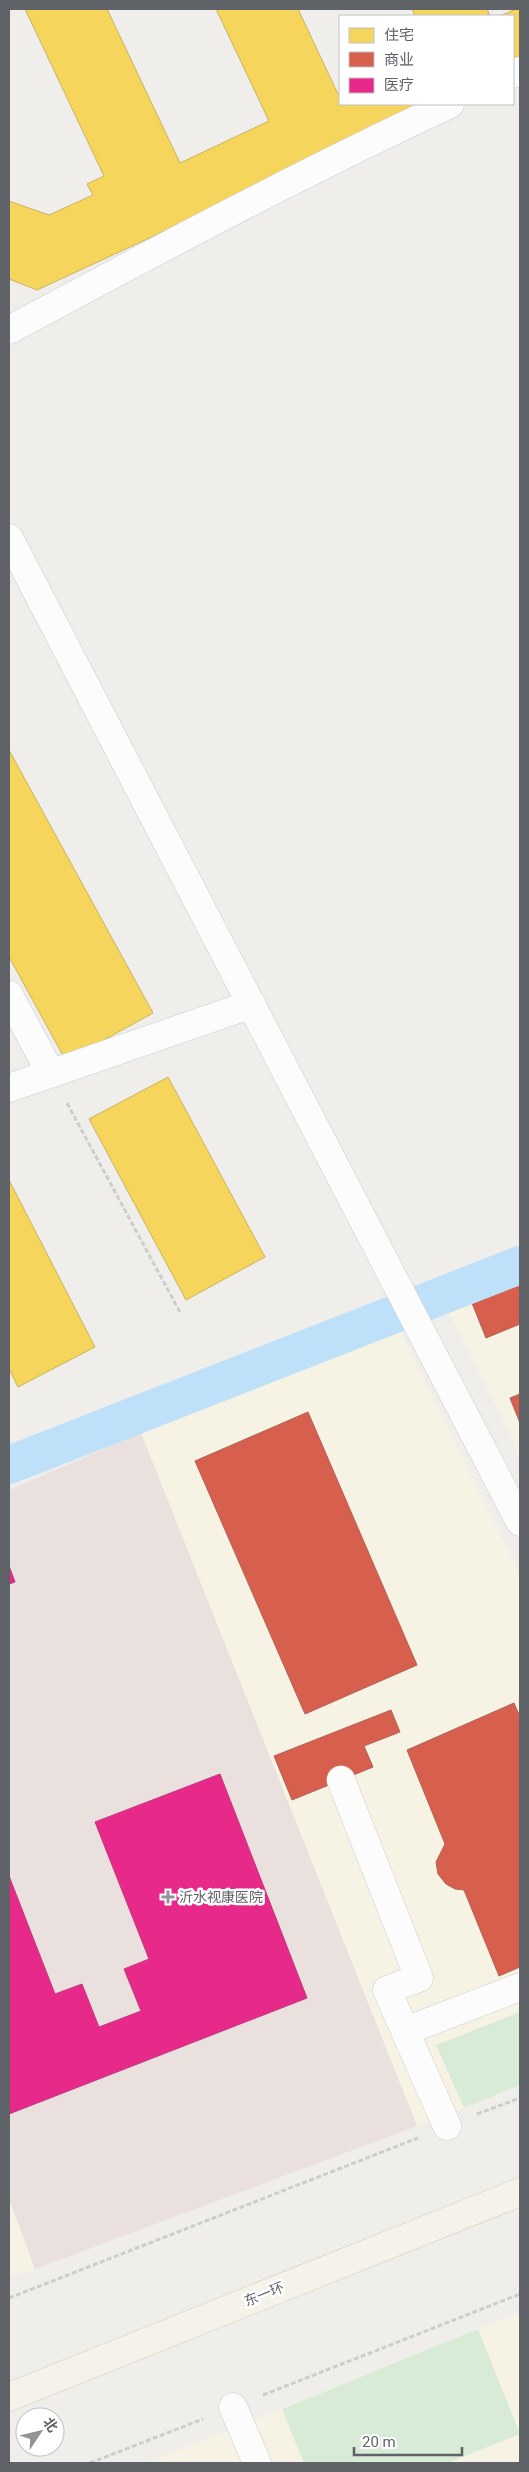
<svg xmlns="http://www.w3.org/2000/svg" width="529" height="2472" font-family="Roboto,'Noto Sans SC',sans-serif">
	<rect width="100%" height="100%" fill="#efeeea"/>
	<path fill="#f7f3e4" d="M520 1278V1455L447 1308Z
		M399 1329 520 1575V2085L417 2126 141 1433Z
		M9 2199 35 2269 9 2278Z
		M520 2313V2463H146L478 2329Z"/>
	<path fill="#eae0de" d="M141 1433 417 2126 35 2269 9 2199V1490Z"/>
	<path fill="#d8ebd6" d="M520 2012V2085L464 2108 436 2045Z
		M478 2329 520 2434 447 2463H304L282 2409Z"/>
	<path fill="#f6d55c" stroke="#c9b360" d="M25 9H107L180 163 269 121 216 9H298L338 94 340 93V104H439L37 290 9 279V201L49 215 93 195 87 184 104 176Z
		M412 9H487L490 16H415Z
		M516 9H520V66L513 70V16H500Z
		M9 750 153 1013 66 1061 9 957Z
		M168 1077 265 1257 186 1300 89 1119Z
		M9 1180 95 1347 18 1387 9 1369Z"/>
	<path fill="#d6604d" stroke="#b26155" d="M520 1278V1324L486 1338 470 1298Z
		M520 1394V1423L510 1398Z
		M308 1412 417 1665 305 1714 195 1461Z
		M514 1703 520 1717V1967L499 1976 464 1890 455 1889 446 1884 438 1874 436 1862 445 1844 407 1750Z
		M391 1710 400 1732 364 1746 373 1767 292 1800 274 1756Z"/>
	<path fill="#e7298a" stroke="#be3a80" d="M9 1566 15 1582 9 1584Z
		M220 1774 307 1998 9 2114V1876L55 1994 82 1984 99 2027 141 2011 124 1969 149 1959 95 1822Z"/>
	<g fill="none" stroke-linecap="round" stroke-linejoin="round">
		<path stroke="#bfe0f9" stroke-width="38" d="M9 1465 520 1265"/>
		<g stroke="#cbcccc" stroke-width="29">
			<path id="minor" d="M513 74 520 71
				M9 330C154 252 300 174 450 104
				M9 538 520 1522
				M9 995 51 1074
				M9 1088 252 1004
				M341 1780 419 1978 387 1990 405 2031
				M447 2126 405 2031 520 1987
				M233 2407 257 2463"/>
		</g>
		<g stroke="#d7ceb8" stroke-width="29">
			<path id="major" d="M9 2397 520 2192"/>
		</g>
		<path stroke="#cacfcc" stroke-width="3" stroke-dasharray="5 2.5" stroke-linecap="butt" d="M67 1103 181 1314
			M477 2114 520 2098
			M9 2298 418 2138
			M263 2395 520 2294
			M90 2463 203 2419"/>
		<use href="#minor" stroke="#fdfcfc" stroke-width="28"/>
		<use href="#major" stroke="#f4f2e9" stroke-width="28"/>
	</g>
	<path fill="#919496" stroke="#fff" stroke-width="2" d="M165.5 1889.5h5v5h5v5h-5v5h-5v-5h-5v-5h5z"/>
	<g text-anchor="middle" stroke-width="5" stroke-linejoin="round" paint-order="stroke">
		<g font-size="14" fill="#5f6368" stroke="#fff" text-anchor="start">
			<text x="179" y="1902">沂水视康医院</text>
		</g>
		<g font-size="14" fill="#5f6368" stroke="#fff">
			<text transform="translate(264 2294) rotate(-22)" y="5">东一环</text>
		</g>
	</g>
	<rect width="529" height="2472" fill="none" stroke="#5f6368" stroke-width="20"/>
	<rect x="339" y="15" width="175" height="90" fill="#ffffff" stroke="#bfc1c3"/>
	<rect x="349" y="28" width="25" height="15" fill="#f6d55c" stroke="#bfc1c3"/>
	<text x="384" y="40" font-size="15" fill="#5f6368">住宅</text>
	<rect x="349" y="52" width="25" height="15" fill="#d6604d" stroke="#bfc1c3"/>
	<text x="384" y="65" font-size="15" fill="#5f6368">商业</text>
	<rect x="349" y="78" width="25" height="15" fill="#e7298a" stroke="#bfc1c3"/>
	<text x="384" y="90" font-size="15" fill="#5f6368">医疗</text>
	<g transform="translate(40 2432) rotate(55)"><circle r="24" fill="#ffffff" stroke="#bfc1c3"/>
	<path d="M0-4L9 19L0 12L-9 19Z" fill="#919496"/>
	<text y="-8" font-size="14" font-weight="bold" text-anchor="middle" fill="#5f6368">北</text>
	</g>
	<path d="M354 2447v8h108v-8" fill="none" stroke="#5f6368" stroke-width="2.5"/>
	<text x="362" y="2447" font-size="15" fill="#5f6368" stroke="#ffffff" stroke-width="4" paint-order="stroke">20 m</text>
</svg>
